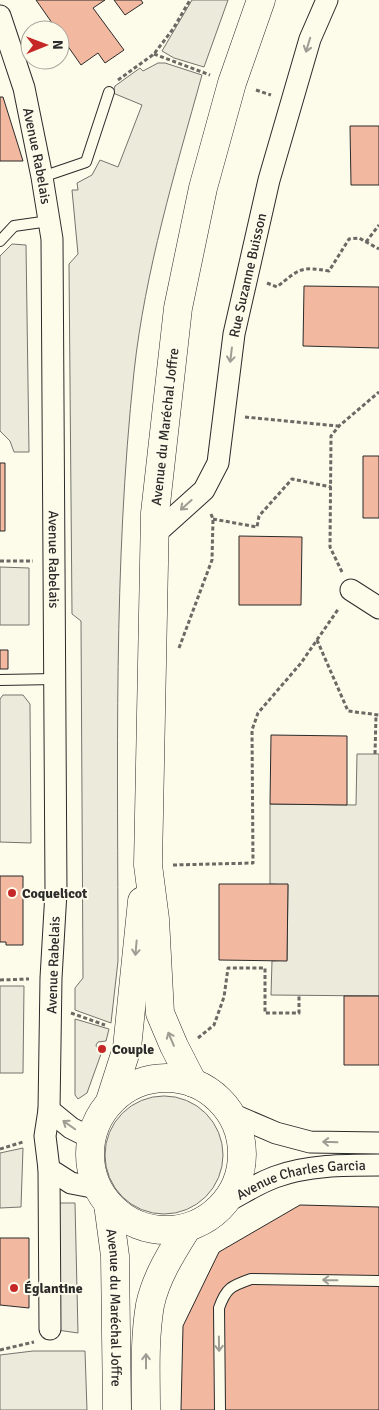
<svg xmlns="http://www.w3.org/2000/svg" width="379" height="1410" font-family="Signika,sans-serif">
	<rect width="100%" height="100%" fill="#fdfbea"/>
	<path fill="#ecebdb" stroke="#74746e" d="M192 0H228L204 67 174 58 162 51Z
		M158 63H165L202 75C175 172 145 271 134 372 113 568 118 765 118 961L111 1023 75 1010V988L83 978 81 621 72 614 69 264 78 254 72 190H78L77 183 92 175 100 160 118 167 142 105 113 93 115 86 140 68 143 71Z
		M12 244 26 245 29 452H14L10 441 0 431V256Z
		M0 567 29 568V625H0Z
		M3 695H23L30 704 31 843 0 842V699Z
		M0 986H24L23 1073H0Z
		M75 1019 109 1029 106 1041 98 1042 96 1045 98 1052 101 1054 87 1093 78 1099 75 1095Z
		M105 1155a59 59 0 1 1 118 0a59 59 0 1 1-118 0Z
		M23 1148 21 1207 0 1208V1153Z
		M33 1351H85L87 1410H0V1355Z"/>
	<path fill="#eceadb" stroke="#74746e" d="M357 754H379V996L271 995 272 961 287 960 288 885 270 884V804L356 805Z
		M54 1203H75L78 1333 50 1329Z"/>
	<path fill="#f2b8a0" stroke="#2b2b2b" d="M36 0H105L93 8 124 50 105 63 98 53 81 65 60 35V30H57Z
		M114 0H141L143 3 125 15Z
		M0 97H3L23 161H0Z
		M350 126H379V185H351Z
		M304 286 379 287V348L303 346Z
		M363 456H379V518H363Z
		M0 463H5V531H0Z
		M239 536 302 537 301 605H239Z
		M0 650H8V669H0Z
		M271 735 347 736V805L270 804Z
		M0 876H23V945H6V942H0Z
		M219 884H288L287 961 219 960Z
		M344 996H379V1065H344Z
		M300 1205 379 1207V1410H181L183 1326 219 1252Z
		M0 1238H29V1308L0 1305Z"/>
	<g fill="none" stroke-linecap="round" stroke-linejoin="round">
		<g stroke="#2b2b2b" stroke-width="12">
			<path id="service" d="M42 177 86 162 109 92
				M0 241 14 226 49 221
				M0 680 55 679
				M220 1410 219 1308C226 1288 231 1286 251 1279L379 1281"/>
		</g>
		<g stroke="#2b2b2b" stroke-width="23">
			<g id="minor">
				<path id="s1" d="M0 16 24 88 42 177 52 239 56 892 51 978 49 1110 45 1136 49 1169 71 1183 97 1188"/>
				<path id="s2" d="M154 535 204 490 218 463 234 334 269 180 310 39 327 0"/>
				<path d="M351 590 379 608"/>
				<path d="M49 1110 71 1128 91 1138"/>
				<path d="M234 1115 276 1133 310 1142 379 1143"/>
				<path d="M49 1169 50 1329"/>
				<path id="s3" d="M226 1202C242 1194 258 1183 275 1177 307 1165 345 1165 379 1165"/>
			</g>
		</g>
		<g stroke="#2b2b2b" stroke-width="29">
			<g id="secondary">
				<circle cx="166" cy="1154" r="76"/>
				<path id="s4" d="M193 1083 174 1046 160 1013 155 919 148 865 155 513 178 308 203 188 232 83 261 0"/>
				<path d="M110 1101 127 1048 142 901"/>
				<path id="s5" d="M108 1204 115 1256 117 1410"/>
				<path d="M146 1410C146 1375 144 1340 150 1305 156 1277 172 1252 187 1228"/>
			</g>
		</g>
		<path stroke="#6a6964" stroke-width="3" stroke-dasharray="4 2.5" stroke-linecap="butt" d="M154 54 210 75
			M118 80 154 54 173 29 190 0
			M256 90 271 95
			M366 242 379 225
			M267 283 277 287C299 269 301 266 329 271L349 239 359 238 379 249
			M245 417 338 426
			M213 519 257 527 259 516 292 479 331 487
			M0 561H33
			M342 572 330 547 331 436 339 426 379 392
			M317 640 348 711 379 715
			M179 648 212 560 213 519 211 514
			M375 754 376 715
			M173 865 253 863 252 730 258 713 301 663 339 608
			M0 980 29 979
			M71 1013 105 1025
			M198 1038 214 1025 224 997 228 968H265V1013H299V996
			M0 1149 23 1142
			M0 1350 34 1342"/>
		<use href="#service" stroke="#fdfbea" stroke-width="10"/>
		<use href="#minor" stroke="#fdfbea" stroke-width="21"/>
		<use href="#secondary" stroke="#fdfbea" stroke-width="28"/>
	</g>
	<defs><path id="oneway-shaft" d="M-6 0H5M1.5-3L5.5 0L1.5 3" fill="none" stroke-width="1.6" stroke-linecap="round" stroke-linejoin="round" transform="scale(1.25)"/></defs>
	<g stroke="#9e9d94">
		<use href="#oneway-shaft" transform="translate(308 45) rotate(107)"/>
		<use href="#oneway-shaft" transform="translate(231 355) rotate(97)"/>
		<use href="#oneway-shaft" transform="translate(186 505) rotate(138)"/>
		<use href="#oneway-shaft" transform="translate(136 948) rotate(95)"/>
		<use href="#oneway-shaft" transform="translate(171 1039) rotate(-113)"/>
		<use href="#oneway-shaft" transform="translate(69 1125) rotate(-145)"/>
		<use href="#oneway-shaft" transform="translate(330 1142) rotate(-178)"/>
		<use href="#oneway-shaft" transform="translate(330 1280) rotate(-179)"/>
		<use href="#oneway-shaft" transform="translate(219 1344) rotate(89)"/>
		<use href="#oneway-shaft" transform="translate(146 1361) rotate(-90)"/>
	</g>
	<g fill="#c62828" stroke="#fdfbea" stroke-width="2">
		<circle cx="12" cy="893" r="5"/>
		<circle cx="102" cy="1049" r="5"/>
		<circle cx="14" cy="1288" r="5"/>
	</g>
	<g text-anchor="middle" stroke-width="4" stroke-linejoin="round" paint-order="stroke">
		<g font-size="14" fill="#2b2b2b" stroke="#fdfbea">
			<text dy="5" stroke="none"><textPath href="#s1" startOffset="145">Avenue Rabelais</textPath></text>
			<text dy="5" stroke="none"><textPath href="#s2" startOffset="288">Rue Suzanne Buisson</textPath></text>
			<text dy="5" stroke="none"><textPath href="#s4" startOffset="665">Avenue du Maréchal Joffre</textPath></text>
			<text dy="5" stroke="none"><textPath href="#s1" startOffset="550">Avenue Rabelais</textPath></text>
			<text transform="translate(53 965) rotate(-88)" y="5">Avenue Rabelais</text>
			<text dy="5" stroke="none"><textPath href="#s3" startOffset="80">Avenue Charles Garcia</textPath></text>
			<text dy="5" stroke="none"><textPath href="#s5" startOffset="104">Avenue du Maréchal Joffre</textPath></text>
		</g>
		<g font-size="14" font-weight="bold" fill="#2b2b2b" stroke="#fdfbea" text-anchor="start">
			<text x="22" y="898">Coquelicot</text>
			<text x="112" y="1054">Couple</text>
			<text x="24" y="1293">Églantine</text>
		</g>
	</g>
	<g transform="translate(45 45) rotate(89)"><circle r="24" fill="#fdfbea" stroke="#a9a89e"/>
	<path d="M0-4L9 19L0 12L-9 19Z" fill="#c62828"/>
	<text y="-8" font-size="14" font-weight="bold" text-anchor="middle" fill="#2b2b2b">N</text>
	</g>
</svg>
